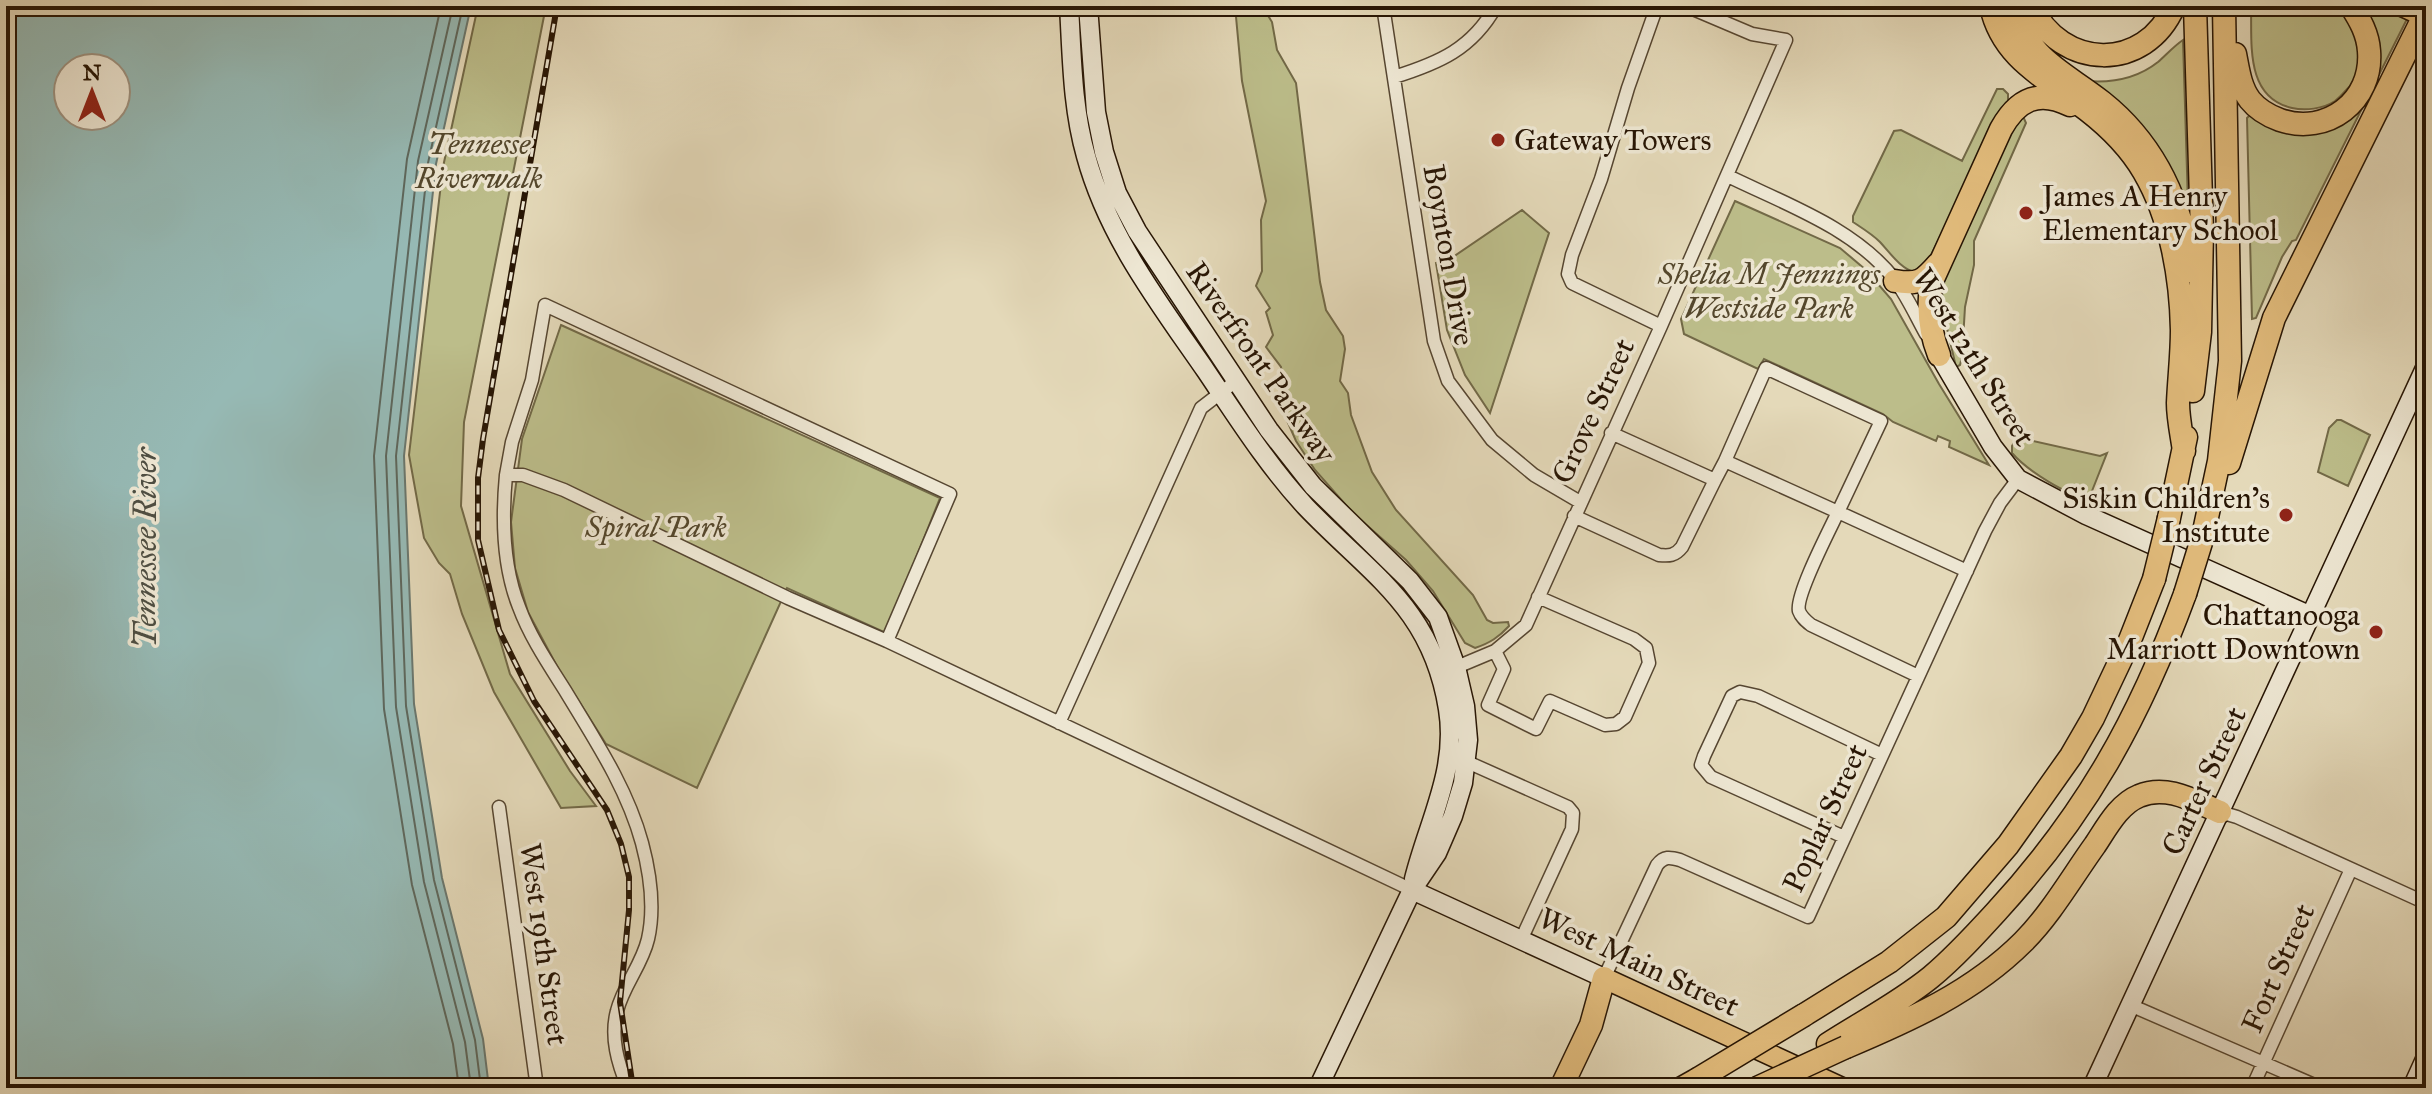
<svg xmlns="http://www.w3.org/2000/svg" width="2432" height="1094" font-family="'IM FELL Great Primer',serif">
	<rect width="100%" height="100%" fill="#e4d9b9"/>
	<filter id="stains"><feTurbulence type="fractalNoise" baseFrequency=".0025" numOctaves="4"/><feColorMatrix values="0 0 0 0 .2 0 0 0 0 .09 0 0 0 0 .02 0 0 0 .5 -.17"/></filter>
	<radialGradient id="worn" r=".72"><stop offset=".6" stop-color="#630" stop-opacity="0"/><stop offset="1" stop-color="#630" stop-opacity=".3"/></radialGradient>
	<path fill="#bcbd8a" stroke="#726947" stroke-width="2" d="M478 6H546L464 422 461 506 510 674 570 771 596 806 561 808 494 692 462 614 450 574 439 563 424 538 409 455 443 167Z
		M1235 6H1262L1272 22 1277 50 1296 83 1320 282 1326 310 1343 336 1345 349 1340 381 1348 393 1351 415 1372 472 1396 510 1473 595 1487 620 1493 623 1508 622 1509 626C1499 637 1490 643 1475 648L1465 643 1433 591 1406 560 1353 513 1315 470 1296 441 1285 416V397L1281 367 1266 347 1273 335 1266 312 1270 308 1256 286 1262 271 1261 220 1266 201 1242 81Z
		M2251 6H2341L2360 39 2358 79C2349 85 2344 94 2335 101 2323 109 2305 111 2292 108 2245 97 2252 44 2251 6Z
		M2361 6H2386L2407 16V19L2296 240 2292 241 2282 257 2256 318 2252 319 2247 118 2250 115 2317 133C2334 129 2346 117 2359 106Z
		M2183 40 2188 204 2183 205 2077 80C2106 84 2134 81 2158 62 2166 55 2174 46 2183 40Z
		M1997 89H2003L2008 94V101L1928 261 1916 273C1900 268 1891 254 1880 242 1872 234 1862 228 1853 222V216L1894 131 1901 130 1962 161Z
		M2022 114 2026 123 1974 241V265L1965 307 1962 357 1960 365 1956 367 1943 311 1942 286 2002 136Z
		M1735 201 1840 248 1866 270 1891 299 1939 384 1989 465 1949 447 1950 441 1938 436 1936 441 1893 422 1883 414 1764 359 1758 369 1684 334 1681 319Z
		M1522 210 1549 233 1490 413 1465 375 1447 330 1436 263 1450 259Z
		M561 325 940 498 886 633 787 588 697 788 606 744 559 670 528 612 515 568 511 522 522 439Z
		M2337 420H2341L2370 435 2348 486 2318 472 2329 428Z
		M2016 439 2029 440 2100 456 2107 453 2090 496C2070 500 2025 468 2012 453V446Z"/>
	<path fill="#96b9b4" stroke="#6a776e" stroke-width="2" fill-rule="evenodd" d="M6 6H471L436 164 404 456 414 704 442 878 483 1039 489 1088H6ZM68 68H116V116H68Z"/>
	<g fill="none" stroke-linecap="round" stroke-linejoin="round">
		<path stroke="#5e675c" stroke-width="2" d="M441 6 407 159 374 456 384 709 412 885 453 1044 459 1088
			M453 6 418 161 386 456 396 707 424 882 465 1042 471 1088
			M463 6 428 163 396 456 406 706 434 880 475 1040 481 1088"/>
		<g stroke="#564631" stroke-width="15">
			<path id="street" d="M1383 6 1434 341 1448 381 1492 440 1534 475 1580 502
				M1657 6 1628 88 1601 179 1572 255 1568 274 1572 283 1661 326
				M1394 77C1439 63 1472 49 1496 6
				M1728 176C1785 204 1855 228 1895 280 1907 296 1916 316 1926 334
				M1766 368 1881 421 1838 512 1725 461Z
				M1611 433 1715 480 1725 461
				M506 475C502 517 503 567 519 607 530 637 549 665 566 692 595 740 627 788 642 843 650 873 655 908 648 939 642 965 623 986 617 1011 610 1037 618 1064 628 1088
				M1574 516 1659 555C1669 556 1675 556 1682 547L1715 480
				M887 641 950 494 545 305 532 380 512 442 506 475H523L564 490 788 598 887 641 1412 890
				M1495 651 1504 669 1488 705 1536 729 1550 701 1605 725 1616 724 1625 717 1649 663 1646 648 1634 639 1538 597
				M1452 669 1495 651 1526 625 1661 326 1786 40 1752 34 1686 6
				M1918 676 1811 625C1806 621 1801 617 1799 611 1795 596 1830 529 1838 512L1967 571
				M1059 723 1201 408 1236 381
				M1465 761 1568 807 1573 813 1572 829 1521 940
				M499 807 537 1088
				M2220 812 2237 817 2426 903
				M1844 837 1711 777 1701 765 1704 756 1732 696 1740 692 1758 696 1882 755
				M1604 978 1657 865C1664 856 1670 857 1680 860L1808 917 1985 531 2000 503 2018 479
				M2130 1005 2321 1088
				M2252 1088 2351 869"/>
		</g>
		<g stroke="#271504" stroke-width="21">
			<path id="secondary" d="M1069 6C1072 56 1072 107 1086 156 1108 237 1159 303 1206 371 1237 417 1268 466 1306 507 1371 575 1432 608 1448 709 1458 770 1428 822 1414 879
				M1088 6 1096 112 1104 152 1117 193 1137 231 1269 430 1313 486 1410 581 1438 617 1456 667 1465 706 1468 740 1463 783 1453 816 1437 853 1412 890 1318 1088
				M1939 355 1993 447 2018 479 2086 515 2311 616
				M1412 890 1604 978
				M2092 1088 2426 366
				M2412 1088 2426 1057"/>
		</g>
		<g stroke="#271504" stroke-width="23">
			<path id="primary" d="M2402 6 2426 17
				M1604 978 1842 1088"/>
		</g>
		<g stroke="#271504" stroke-width="25">
			<path id="highway" d="M1991 6C2002 59 2048 79 2087 110 2109 127 2130 148 2144 172 2171 218 2181 278 2182 330 2182 355 2179 379 2178 403 2178 419 2182 436 2184 451
				M2014 6C2026 59 2064 72 2102 102 2156 145 2182 204 2191 271
				M2031 6C2061 70 2145 73 2174 6
				M2235 54C2238 69 2240 87 2250 100 2258 110 2269 116 2280 120 2327 136 2373 101 2369 51 2368 34 2360 20 2351 6
				M1895 281C1919 285 1923 281 1938 264
				M1939 355C1929 330 1927 307 1932 281L2001 129C2017 100 2038 89 2070 105
				M2193 391 2200 332 2202 231 2195 6
				M2229 463 2274 318 2424 16
				M2169 518 2186 437
				M2203 536 2219 461 2230 361 2224 6
				M1804 1015 1889 962 1946 917 2008 845 2071 756 2093 718 2130 640 2154 579
				M1828 1044C1862 1022 1899 1003 1931 977 1954 958 1975 935 1996 912 2086 814 2139 719 2185 594
				M1846 1047C1910 1020 1973 992 2023 942 2051 914 2072 877 2095 845 2107 827 2119 804 2139 796 2167 784 2194 801 2220 812
				M1561 1088 1591 1025 1604 978
				M1682 1088 1698 1079"/>
		</g>
		<use href="#street" stroke="#ede6d2" stroke-width="12"/>
		<use href="#secondary" stroke="#ede6d2" stroke-width="18"/>
		<use href="#primary" stroke="#e2bc7c" stroke-width="20"/>
		<use href="#highway" stroke="#e2bc7c" stroke-width="22"/>
		<g stroke="#271504" stroke-width="6">
			<path id="rail" d="M557 6 483 439 478 478V540L499 630 534 701 607 810 621 844 629 877V910L620 1002 633 1088"/>
		</g>
		<use href="#rail" stroke="#ede6d2" stroke-width="3" stroke-dasharray="9" stroke-linecap="butt"/>
		<g stroke="#271504" stroke-width="25" stroke-linecap="butt">
			<path id="highway-bridge" d="M2154 579 2169 518
				M2185 594 2203 536
				M1698 1079 1804 1015
				M1757 1088 1846 1047"/>
		</g>
		<use href="#highway-bridge" stroke="#e2bc7c" stroke-width="22"/>
	</g>
	<g fill="#8f2418" stroke="#ede6d2" stroke-width="3">
		<circle cx="1498" cy="140" r="8"/>
		<circle cx="2026" cy="213" r="8"/>
		<circle cx="2286" cy="515" r="8"/>
		<circle cx="2376" cy="632" r="8"/>
	</g>
	<g text-anchor="middle" stroke-width="7" stroke-linejoin="round" paint-order="stroke">
		<g font-size="30" fill="#271504" stroke="#ede6d2" text-anchor="start">
			<text x="1514" y="150">Gateway Towers</text>
			<text x="2042" y="206">James A Henry<tspan x="2042" dy="34">Elementary School</tspan></text>
			<text x="2270" y="508" text-anchor="end">Siskin Children's<tspan x="2270" dy="34">Institute</tspan></text>
			<text x="2360" y="625" text-anchor="end">Chattanooga<tspan x="2360" dy="34">Marriott Downtown</tspan></text>
		</g>
		<g font-size="30" font-style="italic" fill="#54472c" stroke="#ede6d2">
			<text x="479" y="154">Tennesse<tspan x="479" dy="34">Riverwalk</tspan></text>
			<text x="1769" y="284">Shelia M Jennings<tspan x="1769" dy="34">Westside Park</tspan></text>
			<text x="656" y="537">Spiral Park</text>
		</g>
		<g font-size="30" fill="#271504" stroke="#ede6d2">
			<text transform="translate(1449 255) rotate(80)" y="10">Boynton Drive</text>
			<text transform="translate(1974 357) rotate(58)" y="10">West 12th Street</text>
			<text transform="translate(1261 362) rotate(55)" y="10">Riverfront Parkway</text>
			<text transform="translate(1593 411) rotate(-65)" y="10">Grove Street</text>
			<text transform="translate(2204 781) rotate(-65)" y="10">Carter Street</text>
			<text transform="translate(1825 818) rotate(-65)" y="10">Poplar Street</text>
			<text transform="translate(544 944) rotate(82)" y="10">West 19th Street</text>
			<text transform="translate(1639 962) rotate(25)" y="10">West Main Street</text>
			<text transform="translate(2278 968) rotate(-66)" y="10">Fort Street</text>
		</g>
		<g font-size="32" font-style="italic" fill="#4e4e42" stroke="#ede6d2">
			<text transform="translate(145 548) rotate(-90)" y="11">Tennessee River</text>
		</g>
	</g>
	<rect width="2432" height="1094" fill="none" stroke="#e4d9b9" stroke-width="32"/>
	<rect x="8" y="8" width="2416" height="1078" fill="none" stroke="#271504" stroke-width="4"/>
	<rect x="16" y="16" width="2400" height="1062" fill="none" stroke="#271504" stroke-width="2"/>
	<g transform="translate(92 92)"><circle r="38" fill="#ede6d2" stroke="#9e9280" stroke-width="2"/>
	<path d="M0-6L14 30L0 20L-14 30Z" fill="#8f2418"/>
	<text y="-12" font-size="22" font-weight="bold" text-anchor="middle" fill="#271504">N</text>
	</g>
	<rect width="100%" height="100%" filter="url(#stains)"/>
	<rect width="100%" height="100%" fill="url(#worn)"/>
</svg>
